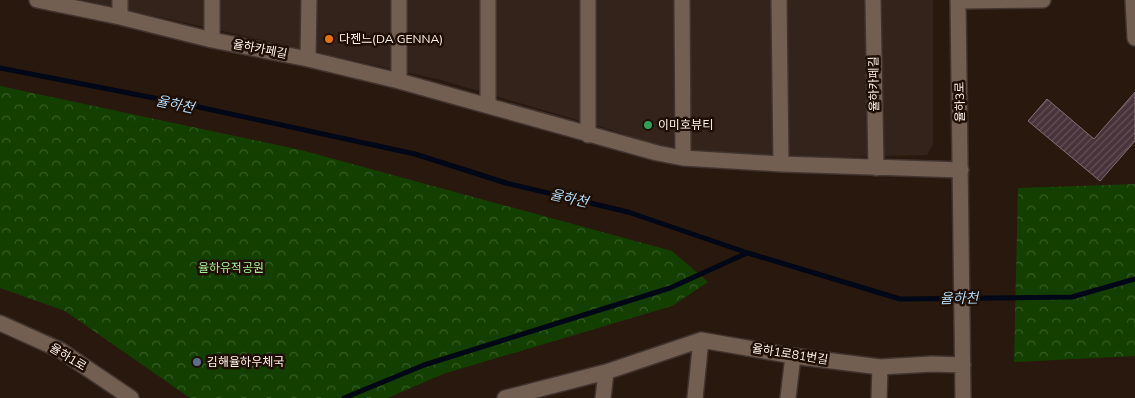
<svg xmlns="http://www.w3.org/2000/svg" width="1135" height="398" font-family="Mulish,'Noto Sans KR',sans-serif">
	<defs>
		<pattern id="park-crowns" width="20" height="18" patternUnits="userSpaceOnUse" patternTransform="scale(1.25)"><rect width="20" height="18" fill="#134000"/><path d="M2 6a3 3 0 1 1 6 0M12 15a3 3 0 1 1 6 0" fill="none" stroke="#365c25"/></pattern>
		<pattern id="building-hatch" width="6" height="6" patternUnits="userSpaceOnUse" patternTransform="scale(1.25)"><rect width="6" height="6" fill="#48333a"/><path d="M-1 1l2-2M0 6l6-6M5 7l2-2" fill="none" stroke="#635157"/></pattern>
	</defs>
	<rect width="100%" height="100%" fill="#29180d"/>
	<path fill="#33231a" d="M83 0H933V145L927 155 803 158 714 155 658 146 615 131 437 79Z"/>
	<path fill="url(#park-crowns)" d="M0 86 301 150 672 251 708 282 672 306 443 374 388 398H190L65 311 0 288Z
		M1135 184V356L1014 362 1018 188Z"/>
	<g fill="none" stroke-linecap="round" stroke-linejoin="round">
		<path stroke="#000716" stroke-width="5" d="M0 68 185 104 415 154 506 183 628 212 748 253 900 299 1072 297 1135 279
			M344 398 424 365 670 288 747 253"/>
	</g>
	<path fill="url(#building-hatch)" stroke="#866d75" d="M1135 92V141L1100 181 1028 121 1047 99 1094 139Z"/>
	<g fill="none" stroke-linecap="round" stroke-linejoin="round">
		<g stroke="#41342f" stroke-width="18">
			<path id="minor" d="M37 0 120 17 212 40 308 59 399 81 657 153 683 158 781 164 961 170
				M399 0V81
				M588 0V135
				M682 0 683 158
				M779 0 781 164
				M873 0 876 168
				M958 0 963 398
				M1133 0 1135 38
				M958 1 1043 0
				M120 17V0
				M212 40V0
				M308 59 309 0
				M488 106V0
				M0 323 60 350 131 398
				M505 398 606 372 701 340 793 356 880 367 932 364 963 365
				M603 398 606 372
				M695 398 701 340
				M788 398 793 356
				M879 398 880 367"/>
		</g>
		<use href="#minor" stroke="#735e52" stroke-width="15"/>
	</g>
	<circle fill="#e8710a" stroke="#1f0f05" stroke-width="2" cx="329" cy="39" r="5"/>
	<circle fill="#2e9e5b" stroke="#1f0f05" stroke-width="2" cx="648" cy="125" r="5"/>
	<circle fill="#5c6f8a" stroke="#1f0f05" stroke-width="2" cx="197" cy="362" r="5"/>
	<g text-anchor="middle" stroke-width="5" stroke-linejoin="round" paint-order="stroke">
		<g font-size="12" fill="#fff2eb" stroke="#1f0f05" text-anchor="start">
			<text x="339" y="43">다젠느(DA GENNA)</text>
			<text x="658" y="129">이미호뷰티</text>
			<text x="207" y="366">김해율하우체국</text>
		</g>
		<g font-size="12" fill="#fff2eb" stroke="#1f0f05">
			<text transform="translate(260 49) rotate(11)" y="4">율하카페길</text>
			<text transform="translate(874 84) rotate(-91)" y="4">율하카페길</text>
			<text transform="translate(960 102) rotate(-91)" y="4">율하3로</text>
			<text transform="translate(790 354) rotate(9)" y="4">율하1로81번길</text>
			<text transform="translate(68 357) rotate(31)" y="4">율하1로</text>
		</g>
		<g font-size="12" fill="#a3ef8d" stroke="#1f0f05">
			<text x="231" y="272">율하유적공원</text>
		</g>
		<g font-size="14" font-style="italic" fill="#add6f4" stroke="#1f0f05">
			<text transform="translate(175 104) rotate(12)" y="5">율하천</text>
			<text transform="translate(569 198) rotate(13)" y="5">율하천</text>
			<text transform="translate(959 298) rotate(-1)" y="5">율하천</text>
		</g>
	</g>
</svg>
